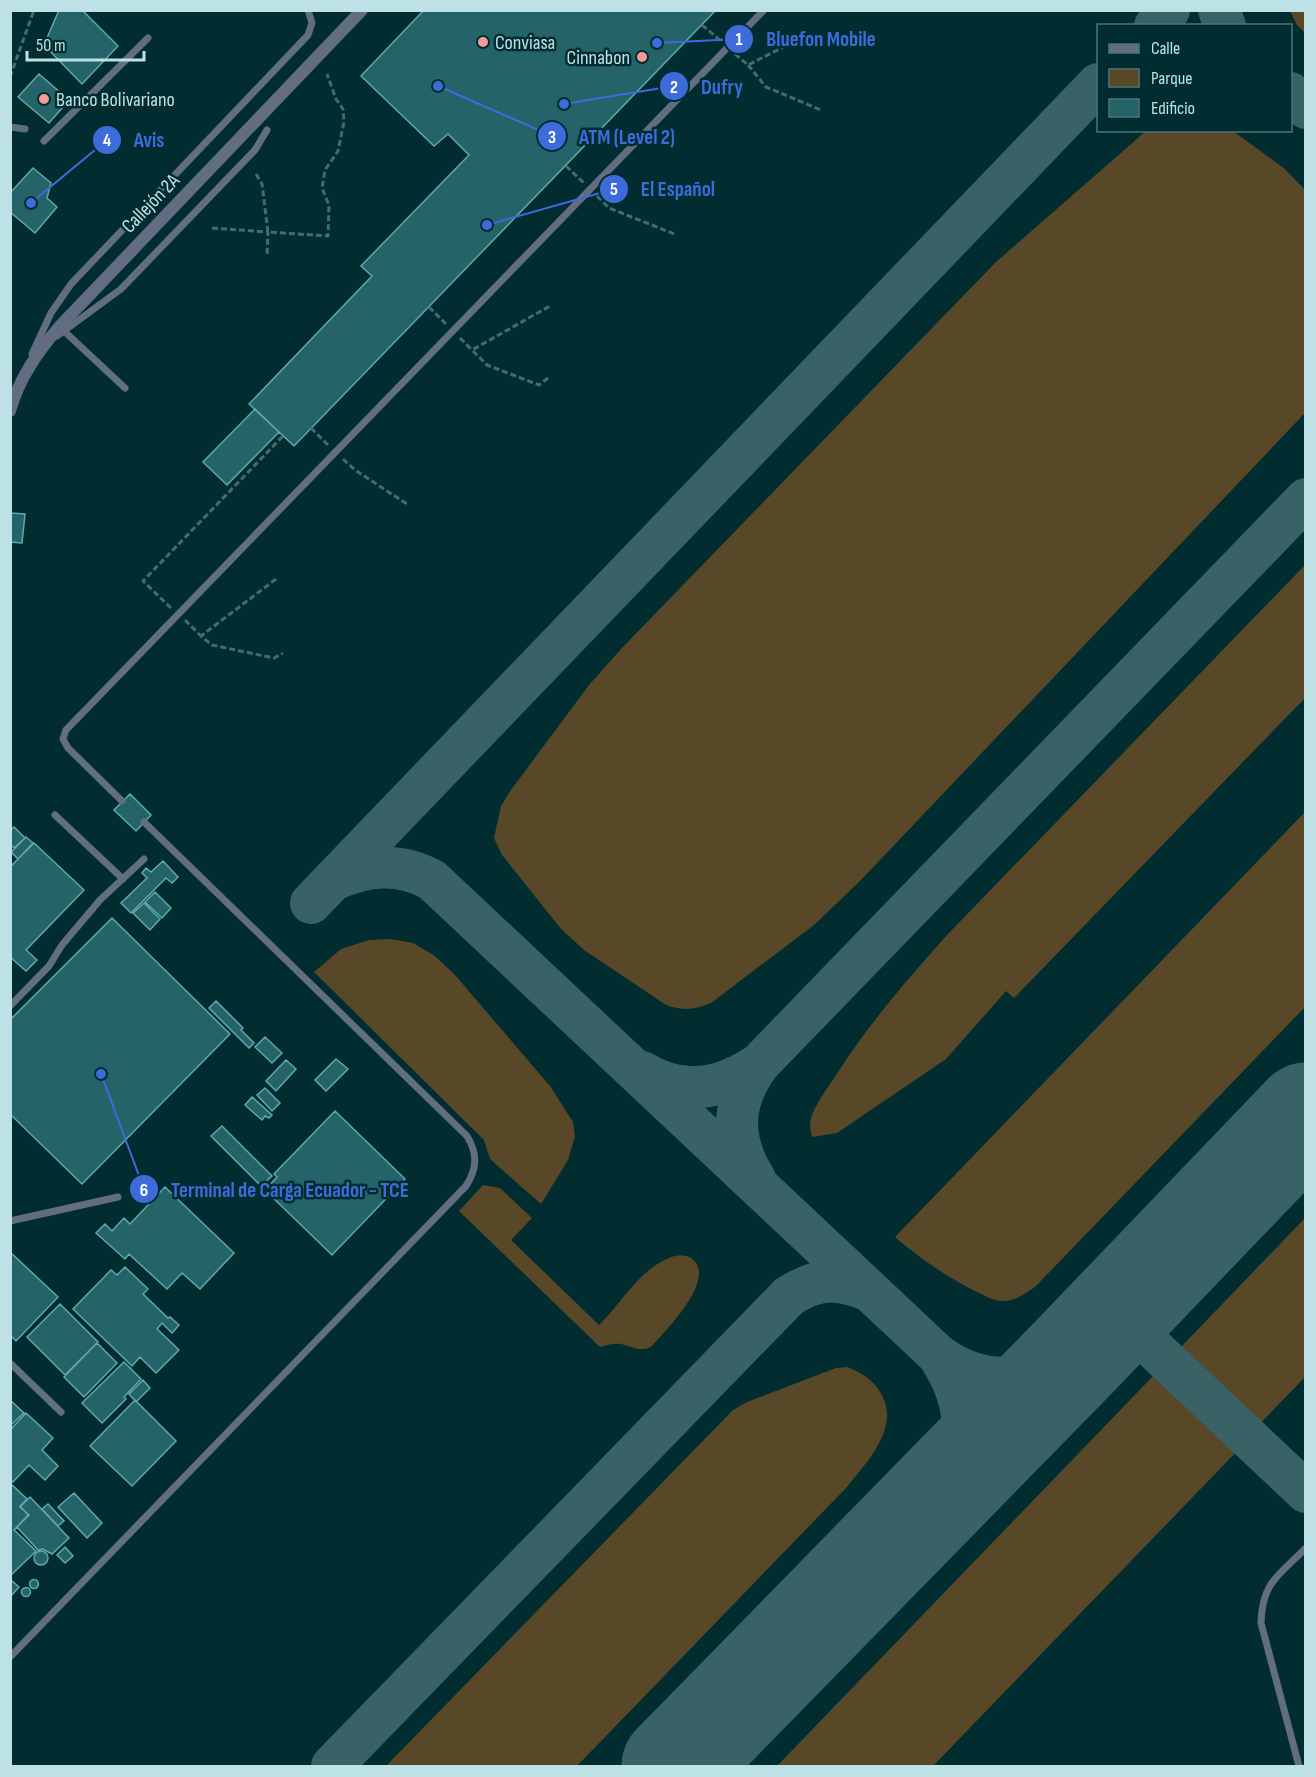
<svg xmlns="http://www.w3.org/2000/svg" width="1316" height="1777" font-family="'Sofia Sans Condensed',sans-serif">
	<rect width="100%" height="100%" fill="#012d30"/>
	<path fill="#584828" d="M1290 11H1305V33L1297 25Z
		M1146 131H1233L1285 169 1305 190V413L860 881 814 925 711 1003C694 1010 684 1011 666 1005L584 950 561 929 502 855 494 838 501 806 511 790 589 685 621 649 996 262Z
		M1305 565V698L1014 998 1006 991 946 1059 837 1133 812 1137C810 1129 809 1123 812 1115 818 1100 829 1086 838 1072 872 1020 906 981 947 935Z
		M1305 812V1007L1035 1287C1024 1294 1015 1302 1001 1301 992 1300 984 1295 975 1291 946 1276 920 1259 895 1237Z
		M390 939 413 943 435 956 455 975 550 1086 573 1122 575 1136 568 1160 541 1204 490 1159 484 1140 314 972 341 949 369 940Z
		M483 1185 500 1188 532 1218 511 1240 599 1325C620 1305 635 1276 661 1262 670 1257 681 1252 691 1258 719 1278 665 1331 651 1347 640 1352 633 1347 621 1344 614 1343 607 1345 600 1347L459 1211Z
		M1305 1218V1377L1254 1430 1182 1362 1180 1348Z
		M847 1367C861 1372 872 1379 880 1392 902 1426 867 1462 847 1487L577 1766H386L733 1410 747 1402 836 1368Z
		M1156 1373 1166 1376 1175 1381 1242 1446 933 1766H777Z"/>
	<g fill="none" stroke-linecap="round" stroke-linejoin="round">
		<path stroke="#386265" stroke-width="42" d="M1219 10 1225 26
			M1155 26 1169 10
			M1290 93 1306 108
			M334 880C367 865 399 862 432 880L938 1355C959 1387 969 1419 958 1457 955 1469 948 1480 943 1491
			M311 903 1098 84
			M642 1072C683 1097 722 1089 759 1064L1306 499
			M755 1179C730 1139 731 1102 759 1064
			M1116 1313 1306 1492
			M938 1355C983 1388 1025 1382 1073 1358
			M332 1766 789 1296C819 1277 838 1278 870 1291"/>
		<path stroke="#386265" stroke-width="105" d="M674 1766 1073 1358 1306 1115"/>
	</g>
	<path fill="#246469" stroke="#5da9af" stroke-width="1.5" d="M59 10H82L118 46 82 84 44 45Z
		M424 10H716L294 446 249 404 372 276 361 266 469 155 448 134 434 146 361 76Z
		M39 74 69 100 49 123 18 97Z
		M33 168 51 183 47 198 57 207 35 233 10 212V193Z
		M255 409 279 432 227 485 203 462Z
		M10 513 25 514 22 543 10 542Z
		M130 794 151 815 136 831 114 810Z
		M14 827 25 838 14 848 10 844V830Z
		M26 837 33 843 18 859 11 852Z
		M34 843 84 890 26 950 37 960 26 971 10 957V867Z
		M163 861 178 877 172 883 166 878 131 913 121 903 147 878 142 873 146 868 151 872Z
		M155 892 171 908 162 918 145 902Z
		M144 903 160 919 150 930 133 913Z
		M112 918 230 1034 82 1184 10 1114V1020Z
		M216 1001 243 1028 241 1030 254 1043 249 1048 209 1008Z
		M265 1037 282 1053 272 1063 255 1047Z
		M336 1059 348 1069 326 1091 315 1080Z
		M286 1060 296 1069 276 1091 266 1081Z
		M265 1088 280 1103 272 1111 257 1095Z
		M252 1097 272 1115 269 1118 265 1116 262 1120 245 1105Z
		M335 1111 405 1179 332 1255 265 1190 277 1177 274 1174Z
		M222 1126 272 1176 261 1186 211 1136Z
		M165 1187 234 1253 200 1289 182 1273 167 1289 129 1254 125 1259 96 1233 105 1224 112 1231 124 1218 130 1224Z
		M10 1252 58 1297 16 1341 10 1335Z
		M125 1267 148 1289 143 1294 168 1318 170 1317 179 1325 172 1333 162 1323 157 1329 179 1350 156 1373 140 1357 132 1366 73 1309 111 1270 117 1275Z
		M60 1304 98 1342 65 1375 27 1337Z
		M97 1343 117 1363 84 1397 64 1377Z
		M124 1362 141 1379 124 1397 126 1399 102 1423 82 1403Z
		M143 1380 150 1388 136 1402 129 1394Z
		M10 1400 24 1413 11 1425 10 1424Z
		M135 1400 176 1441 132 1486 90 1446Z
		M26 1413 53 1438 42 1450 58 1466 45 1480 29 1465 13 1482 10 1479V1430Z
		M10 1483 27 1499 20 1506 28 1515 14 1530 36 1551 10 1576Z
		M74 1493 102 1523 87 1538 58 1507Z
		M30 1497 69 1538 52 1554 43 1549 38 1550 17 1527 29 1515 20 1507Z
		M48 1504 64 1521 58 1526 42 1509Z
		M65 1547 73 1556 65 1563 57 1555Z
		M34 1558a7 7 0 1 1 14 0a7 7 0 1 1-14 0Z
		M10 1579 19 1587 10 1597Z
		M29.5 1584a4.5 4.5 0 1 1 9 0a4.5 4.5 0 1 1-9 0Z
		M21.5 1592a4.5 4.5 0 1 1 9 0a4.5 4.5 0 1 1-9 0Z"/>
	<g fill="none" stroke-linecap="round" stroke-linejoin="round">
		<path stroke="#426c6f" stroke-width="3" stroke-dasharray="6 3" stroke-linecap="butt" d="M702 25 721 41
			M735 54 748 65 803 37
			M748 65 766 87 821 110
			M10 77 34 10
			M566 166 584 183
			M256 174 262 184 268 232 328 236 329 205 322 188 325 170 338 151 344 122 343 109 336 99 327 74
			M597 196 609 208 677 235
			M212 228 268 232 267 255
			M429 307 447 325
			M460 338 472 350
			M548 378 539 385 487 365 472 350 550 306
			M311 428 329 446
			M343 459 355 470 407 504
			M276 579 201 636 212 645 274 658 283 653
			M171 608 143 581 283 436
			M185 620 201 636"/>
		<path stroke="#626d81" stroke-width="7" d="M10 127 25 129
			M44 141 148 38
			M64 331 125 388
			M57 336 121 289 255 150 267 130
			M32 354 51 313 71 284 308 35 312 23 308 10
			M122 801 68 748 63 739 66 730 764 10
			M55 815 123 879
			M10 1006 49 966 62 945 100 900 144 859
			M10 1221 118 1197
			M10 1363 61 1412
			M10 1657 466 1186C477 1169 478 1154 467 1136L144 822
			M1299 1766 1261 1623C1262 1582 1279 1575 1306 1548"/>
		<path stroke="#626d81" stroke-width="12" d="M10 411C19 378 38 352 59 327L362 10"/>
	</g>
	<g fill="#f59b97" stroke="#012d30" stroke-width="2">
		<circle cx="483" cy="42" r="6"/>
		<circle cx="642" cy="57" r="6"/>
		<circle cx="44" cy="99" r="6"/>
	</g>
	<g text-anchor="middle" stroke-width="5" stroke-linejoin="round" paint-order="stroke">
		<g font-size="20" fill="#bde1e4" stroke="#012d30" text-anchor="start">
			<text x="495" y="49">Conviasa</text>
			<text x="630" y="64" text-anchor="end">Cinnabon</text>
			<text x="56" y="106">Banco Bolivariano</text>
		</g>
		<g font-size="20" fill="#bde1e4" stroke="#012d30">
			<text transform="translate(150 203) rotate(-46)" y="7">Callejón 2A</text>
		</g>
	</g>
	<path fill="none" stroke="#3d6bda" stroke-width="2" d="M657 43L739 39M564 104L674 86M438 86L552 136M31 203L107 140M487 225L614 189M101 1074L144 1189"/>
	<g fill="#3d6bda" stroke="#012d30" stroke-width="2">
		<circle cx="657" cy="43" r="6"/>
		<circle cx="564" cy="104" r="6"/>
		<circle cx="438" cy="86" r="6"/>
		<circle cx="31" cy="203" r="6"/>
		<circle cx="487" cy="225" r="6"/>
		<circle cx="101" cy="1074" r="6"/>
		<circle cx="739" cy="39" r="15"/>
		<circle cx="674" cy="86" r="15"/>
		<circle cx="552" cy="136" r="15"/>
		<circle cx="107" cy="140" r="15"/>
		<circle cx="614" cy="189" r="15"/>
		<circle cx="144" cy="1189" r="15"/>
	</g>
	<g font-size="18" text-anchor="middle" font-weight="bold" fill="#fff">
		<text x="739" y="45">1</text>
		<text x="674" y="93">2</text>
		<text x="552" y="143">3</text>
		<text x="107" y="146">4</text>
		<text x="614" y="195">5</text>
		<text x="144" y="1196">6</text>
	</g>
	<g font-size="21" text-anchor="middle" font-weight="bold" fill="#3d6bda" stroke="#012d30" stroke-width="5" stroke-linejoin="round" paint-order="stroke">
		<text x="821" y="46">Bluefon Mobile</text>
		<text x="722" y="94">Dufry</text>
		<text x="627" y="144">ATM (Level 2)</text>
		<text x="149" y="147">Avis</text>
		<text x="678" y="196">El Español</text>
		<text x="290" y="1197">Terminal de Carga Ecuador - TCE</text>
	</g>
	<rect width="1316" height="1777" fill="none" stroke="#bde1e4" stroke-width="24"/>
	<rect x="1097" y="24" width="195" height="108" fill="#012d30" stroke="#4c7578" stroke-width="1.5"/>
	<rect x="1109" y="44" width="30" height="9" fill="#626d81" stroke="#4c7578" stroke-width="1.5"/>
	<text x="1151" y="54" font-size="18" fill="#bde1e4">Calle</text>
	<rect x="1109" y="69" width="30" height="18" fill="#584828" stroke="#4c7578" stroke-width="1.5"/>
	<text x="1151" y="84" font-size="18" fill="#bde1e4">Parque</text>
	<rect x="1109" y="99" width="30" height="18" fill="#246469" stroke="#4c7578" stroke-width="1.5"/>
	<text x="1151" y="114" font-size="18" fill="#bde1e4">Edificio</text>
	<path d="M27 51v9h117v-9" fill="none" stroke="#bde1e4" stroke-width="3"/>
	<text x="36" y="51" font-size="18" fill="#bde1e4" stroke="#012d30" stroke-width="4.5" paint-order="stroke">50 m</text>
</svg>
